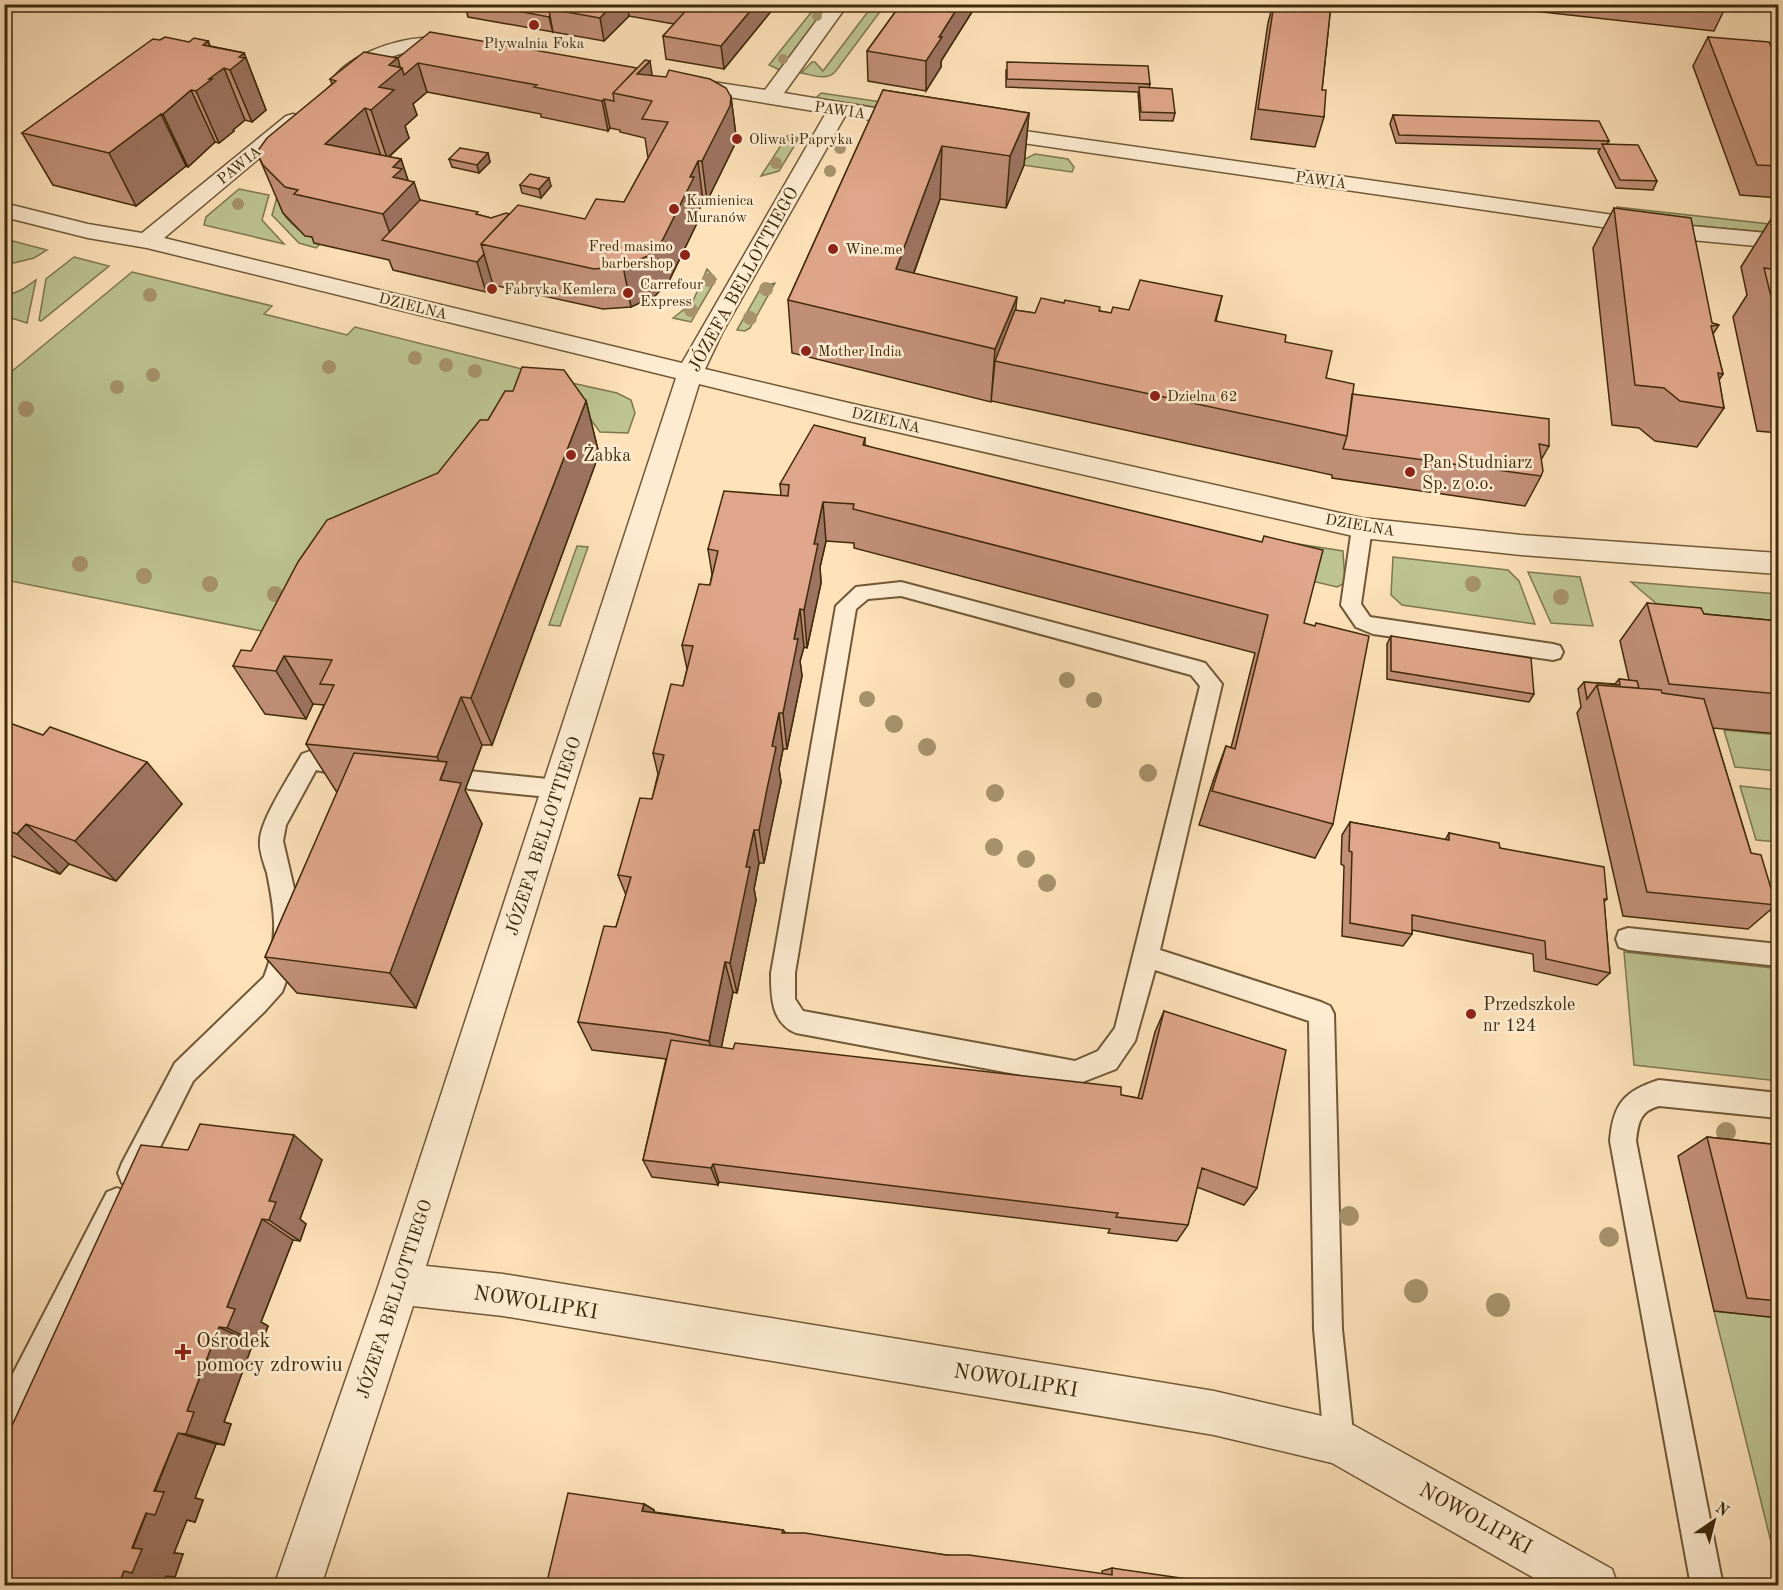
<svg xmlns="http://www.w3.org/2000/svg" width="1783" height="1590" font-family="'Old Standard TT',serif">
	<rect width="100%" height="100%" fill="#fee2ba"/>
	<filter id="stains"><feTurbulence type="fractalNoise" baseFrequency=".00333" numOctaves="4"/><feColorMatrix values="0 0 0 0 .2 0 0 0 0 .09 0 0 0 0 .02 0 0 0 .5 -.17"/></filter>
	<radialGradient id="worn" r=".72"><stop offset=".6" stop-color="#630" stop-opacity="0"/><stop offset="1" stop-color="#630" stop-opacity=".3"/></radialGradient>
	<path fill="#bdc492" stroke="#7e774e" stroke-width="1.5" d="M817 5H831L780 70 769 65Z
		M873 5H885L835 72C826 81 813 75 801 73L812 62H815L823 71Z
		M821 93 976 116 973 122 816 98Z
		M787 136 799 138 779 171 761 176Z
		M1035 154 1068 159 1074 167 1072 172 1022 165 1025 159Z
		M239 189 269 195 262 220 284 244 204 225 206 217Z
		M277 197H279C277 216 302 235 318 239L320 244 316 248 299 243 272 215Z
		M1617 207 1778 225V233L1676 224 1620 215Z
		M5 239 47 250 34 258 5 265Z
		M74 257 109 266 41 321 39 320 46 279Z
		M707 269 716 279 691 322 673 318 692 303Z
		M132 272 272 306 264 314 347 335 355 327 546 375 307 640 5 580V377Z
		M36 280 27 323 5 316V297L23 289Z
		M775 283 750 328 745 331 737 330 762 286Z
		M572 383 617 393 631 400 635 413 628 433 600 432 569 390Z
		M1285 542 1343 551 1345 583 1337 587 1278 573Z
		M577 546 588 547 560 626 549 625Z
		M1393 557 1508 570 1519 581 1535 624 1402 605 1391 595Z
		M1528 572 1580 577 1593 626 1551 623Z
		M1631 582 1778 594V643L1670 615Z
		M1724 730 1778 735V771L1735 767Z
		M1740 786 1778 790V842L1756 840Z
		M1624 952 1773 968 1778 986V1081L1634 1065Z
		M1714 1311 1777 1318 1778 1557 1771 1542Z"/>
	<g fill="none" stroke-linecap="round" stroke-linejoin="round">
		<g stroke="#705836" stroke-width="4">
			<path id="lane" d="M1362 521 1369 523 1372 528 1361 604 1370 617 1553 644 1560 646 1563 652 1560 658 1553 660 1373 634 1356 627 1341 605 1352 528 1355 523Z
				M901 582 1198 661 1205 663 1222 684 1160 950 1321 1002 1330 1006 1334 1014 1342 1329 1354 1442 1350 1453 1339 1457 1328 1453 1324 1442 1314 1329 1309 1021 1155 970 1135 1041 1116 1069 1075 1085 796 1033C771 1023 771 996 771 973L836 606 856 587ZM901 596 1191 675 1200 686 1115 1028 1098 1051 1075 1061 803 1011 795 999V973L856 609 868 599Z
				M310 751 353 761 356 767 353 773 345 776 316 770 286 825 283 841 296 897 300 930 295 959 285 984 282 992 265 1011 193 1081 142 1183 132 1186 122 1183 118 1173 122 1163 175 1063 264 977C279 939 275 912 267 873 264 863 259 851 260 841 260 820 291 774 302 754Z
				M469 771 558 780 566 782 569 789 566 796 558 798 469 789 461 786 458 780 461 774Z
				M1628 928 1778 944V966L1628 950 1619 947 1616 939 1619 931Z
				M1659 1080 1778 1093V1118L1659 1106C1640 1111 1638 1123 1636 1141L1723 1586H1691L1610 1141C1613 1104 1624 1091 1659 1080Z
				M117 1188 127 1192 131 1202 127 1212 15 1434 4 1438V1391L107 1192Z"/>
		</g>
		<g stroke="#705836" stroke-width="3">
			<path id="street" d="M829 4H848L784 93 916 115 923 117 927 121 923 125 916 127 845 116 722 333 705 369 853 404 1362 518 1521 535 1778 553V574L1521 555 1362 538 853 422 699 384 426 1266 503 1274 1214 1391 1339 1420 1355 1426 1612 1569 1618 1586H1548L1332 1463 1214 1435 503 1316 413 1306 321 1586H274L379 1284 676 378 147 248 88 238 4 217V203L88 224 142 233 286 116 293 114 300 116 304 120 300 124 164 238 682 363 826 113 686 90 679 88 676 84 679 80 686 78 765 90Z
				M422 38 465 42 468 46 465 50C440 56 418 45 392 57 374 65 354 89 335 84L332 80C349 55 393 40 422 38Z
				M982 125 1691 226 1778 234V248L1691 240 974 136 971 131 974 126Z"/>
		</g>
		<use href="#lane" fill="#feecd2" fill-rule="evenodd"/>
		<use href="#street" fill="#feecd2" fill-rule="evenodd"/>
	</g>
	<g fill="#a7926c">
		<circle cx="817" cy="16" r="5"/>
		<circle cx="783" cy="59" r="5"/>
		<circle cx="791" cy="140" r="6"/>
		<circle cx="840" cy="148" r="6"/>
		<circle cx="776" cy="163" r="6"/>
		<circle cx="830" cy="171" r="6"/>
		<circle cx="238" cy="204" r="6"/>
		<circle cx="709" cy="280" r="7"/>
		<circle cx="766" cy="289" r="7"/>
		<circle cx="150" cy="295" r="7"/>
		<circle cx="691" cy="310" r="7"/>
		<circle cx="750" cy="318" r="7"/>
		<circle cx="415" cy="358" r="7"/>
		<circle cx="446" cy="365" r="7"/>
		<circle cx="329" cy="367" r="7"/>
		<circle cx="475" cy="371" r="7"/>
		<circle cx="153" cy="375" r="7"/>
		<circle cx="117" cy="387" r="7"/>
		<circle cx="26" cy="409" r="8"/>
		<circle cx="80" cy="564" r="8"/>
		<circle cx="144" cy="576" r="8"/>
		<circle cx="210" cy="584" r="8"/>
		<circle cx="1473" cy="584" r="8"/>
		<circle cx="275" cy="594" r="8"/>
		<circle cx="1561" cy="597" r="8"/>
		<circle cx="1067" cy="680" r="8"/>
		<circle cx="867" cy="699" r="8"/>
		<circle cx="1094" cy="700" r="8"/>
		<circle cx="894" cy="724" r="9"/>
		<circle cx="927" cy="747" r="9"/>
		<circle cx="1148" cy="773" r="9"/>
		<circle cx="995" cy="793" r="9"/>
		<circle cx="994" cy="847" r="9"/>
		<circle cx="1026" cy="859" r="9"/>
		<circle cx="1047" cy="883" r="9"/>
		<circle cx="1726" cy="1132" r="10"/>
		<circle cx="1349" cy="1216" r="10"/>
		<circle cx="1609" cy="1237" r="10"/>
		<circle cx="1416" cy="1291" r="12"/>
		<circle cx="1498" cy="1305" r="12"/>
	</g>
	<path fill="#c18f78" stroke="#402a0a" stroke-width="1.5" fill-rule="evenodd" d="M442 4H777L724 69 666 59 663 36 674 24 629 16 604 41 468 17 466 9Z
		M901 4H977L941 61V67L926 91 868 81 867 51Z
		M1273 4H1331L1322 90 1324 117 1315 147 1251 139 1268 23Z
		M1469 4H1727L1714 31Z
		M1775 4H1779V24L1773 8Z
		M1708 37 1779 64V198L1740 195 1693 66Z
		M208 41 210 46 244 53 266 110 252 122 245 120 233 130 234 131 219 143 215 142 188 167 186 166 136 206 53 185 22 133 189 42Z
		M397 58 652 76 731 97 736 136 734 146 707 201H703L699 210 700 217 669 281 655 296 631 307 603 309 493 285 486 292 393 270 389 260 314 243 312 237 305 236 283 213 258 155 332 84 330 79ZM427 92 541 114V117L608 131 610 128 620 130V132L645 138 648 158 624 202 585 219 509 214 491 218 420 200 408 181 401 159 389 157 409 138 405 126 417 115 413 104Z
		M1006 70 1150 84 1149 88 1175 113 1173 121 1140 120 1138 92 1006 87Z
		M883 90 1029 113 1024 165 1006 208 940 199 914 273 1015 310 1035 313 1100 311 1111 313 1222 296 1216 321 1285 342 1326 378 1352 394 1549 446 1541 460V476L1525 506 1332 478V475L992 401 991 402 792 353 788 300Z
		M1393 115 1609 141 1607 144 1657 181 1653 190 1616 188 1598 152 1600 149 1396 143 1390 124Z
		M488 153 490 162 479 173 452 167 449 159Z
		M520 185 551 186 541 198 522 193Z
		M1614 208 1712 323 1719 325 1713 334 1723 374 1719 380 1724 408 1697 447 1655 441 1639 428 1612 425 1593 248Z
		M1771 219 1779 220V433L1757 431 1733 317 1747 295 1741 267Z
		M586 401 599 454 492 745H482L465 790 482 824 416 1008 297 993 265 957 338 791H336L306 744 324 705 313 704 306 719 265 714 233 666 251 651 438 473 488 420Z
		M865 438V445L1304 623 1333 824 1315 858 1199 825 1213 781 1226 746 1231 748 1255 653 854 548V543L826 541 820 567 821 583 807 648 804 647 800 661 802 676 787 749H783L779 769 781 782 772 823 764 863H759L754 889 756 900 737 993 733 992 721 1048 1121 1095 1138 1098 1155 1032 1164 1011 1257 1188 1244 1205 1197 1187 1188 1225 1177 1241 1108 1233 1110 1229 719 1182 718 1185 652 1177 643 1160 666 1059 592 1050 578 1022 616 927 626 895 618 875 652 799 658 774 653 753 683 686 687 669 682 645 710 585 712 574 708 549 781 495 780 484Z
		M1647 603 1704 614 1779 621V734L1713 728 1751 853 1776 905 1748 929 1623 916 1577 713 1581 707 1578 689 1584 682 1615 684 1619 679 1629 680 1620 641Z
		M1391 636 1534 694 1529 702 1387 679V644Z
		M4 721 182 804 116 881 69 864 60 874 4 853Z
		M1350 822 1445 840 1449 833 1500 848 1607 899 1604 902 1610 973 1597 985 1534 971 1533 954 1412 930V934L1403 946 1342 936 1344 866 1341 864 1342 835Z
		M1707 1137 1779 1145V1318L1714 1311 1678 1156Z
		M188 1150 322 1160 300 1219 306 1224 300 1241 293 1240 261 1322 268 1326 261 1345 253 1343 224 1422 231 1424 224 1445 216 1444 195 1498 203 1500 195 1522 187 1520 174 1553 183 1554 175 1577 166 1576 163 1586H4Z
		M644 1504 654 1510V1512L783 1530 786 1533 946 1555 1102 1574V1571L1112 1568 1194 1586H546Z"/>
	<path fill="#9d7461" stroke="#402a0a" stroke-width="1.5" d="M613 4H627L629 16 604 41 600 18Z
		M756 4H777L724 69 721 46Z
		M960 4H977L941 61V67L926 91V61L939 37Z
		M550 16 553 32V33L549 17Z
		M208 41 220 71 224 68 245 120 233 130 234 131 219 143 196 91 203 45Z
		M244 53 266 110 252 122 230 70 239 57Z
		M397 58 418 63 427 92 413 104 417 115 405 126 409 138 387 158 371 110 379 87 389 65Z
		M650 61 656 100 652 101 637 74Z
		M191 90 215 142 188 167 163 114Z
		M731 97 736 136 734 146 707 201 702 161Z
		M604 99 610 128 608 131 602 101Z
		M365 108 381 156 325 144Z
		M1029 113 1024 165 1006 208 1010 156Z
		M161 114 186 166 136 206 109 153Z
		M942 146 940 199 896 322V269Z
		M488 153 490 162 479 173 477 165Z
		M401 159 410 186 414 182 430 231 393 242 383 214 393 167Z
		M698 161 703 201 699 210 700 217 669 281 655 296 631 307 623 266 690 177Z
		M549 178 551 186 541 198 539 189Z
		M484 254 493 285 486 292 477 262Z
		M1017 297 1012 350 995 361 991 402 995 349Z
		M586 401 599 454 492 745 471 698Z
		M823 502 826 541 820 567 821 583 807 648 804 610 814 544Z
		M800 609 804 647 800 661 802 676 787 749 783 713 794 639Z
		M284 656 313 704 306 719 276 671Z
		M461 697 482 745 465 790 482 824 416 1008 390 973 440 780 444 771 437 757Z
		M779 713 783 749 779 769 781 782 764 863 759 830 772 746Z
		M147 762 182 804 116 881 75 841Z
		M26 824 69 864 60 874 17 834Z
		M754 830 759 863 754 889 756 900 737 993 730 963 746 867Z
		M725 962 733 992 717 1068 709 1041Z
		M294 1135 322 1160 300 1219 306 1224 300 1241 269 1220V1201Z
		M713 1164 719 1182 718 1185 711 1168Z
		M262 1219 293 1240 261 1322 268 1326 261 1345 227 1328V1307Z
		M219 1327 253 1343 224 1422 231 1424 224 1445 186 1434 187 1411Z
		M178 1433 216 1444 195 1498 203 1500 195 1522 187 1520 174 1553 183 1554 175 1577 166 1576 163 1586H118Z
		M644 1504 654 1510 653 1516 642 1511Z"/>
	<path fill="#e0a68b" stroke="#402a0a" stroke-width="1.5" d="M480 4H553L549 9 550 16 549 17Z
		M553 4H613L600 18 549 9Z
		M690 4H756L721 46 663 36 691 5Z
		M901 4H960L939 37H942L926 61 867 51Z
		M1274 4H1331L1322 90H1326L1324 117 1258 109Z
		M430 32 637 68 613 93 614 101 604 99 602 101 534 87 537 85 418 63 404 75 402 68 400 67 398 58Z
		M165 37 189 42 194 38 208 41 203 45 244 53 239 57 245 58 230 70 224 68 209 79H212L196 91 191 90 163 114H161L109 153 22 133 153 39 160 40Z
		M1708 37 1769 42 1779 64V166L1757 165Z
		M364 52 397 58 389 65 402 68 379 87 394 90 371 110 365 108 325 144 401 159 393 167 402 169 393 177 414 182 383 214 294 194 298 190 285 187 263 165 258 155 259 149 267 138 336 81 330 79Z
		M645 60 650 61 637 74 666 77 669 70 710 79 726 88 731 97 730 106 702 161H698L690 177H694L662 241 648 256 623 266 594 269 481 244 518 205 585 219 596 199 624 202 668 122 642 119 652 101 613 93Z
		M1007 62 1148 66 1150 84 1007 79Z
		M1139 87 1172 89 1175 113 1141 112Z
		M883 90 1029 113 1010 156 942 146 896 269 1017 297 995 349 788 300Z
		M1393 115 1599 121 1609 141 1399 135Z
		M1602 144 1638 145 1657 181 1620 180Z
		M460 148 488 153 477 165 449 159Z
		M530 174 549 178 539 189 520 185Z
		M420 200 478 212 476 214 491 218 506 213 509 214 481 244 484 254 477 262 382 240Z
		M1614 208 1691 218 1712 323 1719 325 1711 326 1723 374 1718 373 1724 408 1680 401 1664 388 1635 385Z
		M1771 219 1779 220V249Z
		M1764 268 1779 270V329Z
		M1140 280 1222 296 1215 321 1286 335 1285 342 1332 351 1326 378 1354 384 1347 436 995 361 1015 310 1035 313 1041 298 1064 303 1065 300 1100 307 1099 311 1111 313 1113 307 1129 310Z
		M522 367 564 370 586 401 471 698 461 697 437 757 306 744 334 685 320 684 332 660 284 656 276 671 233 666 241 650 251 651 298 562 327 520 438 473 480 420H488L505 391H513Z
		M1352 394 1549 419V446L1539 444 1543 471 1541 476 1343 449 1347 436Z
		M814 425 865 438 863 445 1125 509 1262 542 1264 536 1323 550 1304 623 1315 626 1316 623 1369 636 1333 824 1212 791 1226 746 1235 749 1268 615 853 509 854 504 823 502 814 544H818L804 610 800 609 794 639H798L783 713H779L772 746 776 747 767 789 759 830H754L746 867H750L730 963 725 962 709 1041 668 1033 578 1022 604 926 616 927 631 877 618 875 640 798 652 799 664 755 653 753 671 684 683 686 693 646 682 645 699 584 710 585 718 551 708 549 724 491 788 496 789 485 780 484Z
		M1647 603 1701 608 1704 614 1779 621V694L1669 684Z
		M1391 636 1531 658 1534 694 1391 671Z
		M1619 679 1637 681 1639 688 1597 685 1587 699 1584 682 1620 685Z
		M1597 685 1661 690 1662 693 1704 699 1751 853 1761 855 1776 905 1647 892Z
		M4 721 43 735 50 727 147 762 75 841 26 824 17 834 4 829Z
		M354 753 447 762 440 780 461 783 390 973 265 957Z
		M1350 822 1449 840V833L1499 843 1500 848 1604 867 1607 899H1604L1610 973 1546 959 1545 941 1412 915V934L1350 923 1352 852 1349 851Z
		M1164 1011 1286 1050 1257 1188 1202 1168 1188 1225 1116 1217 1118 1213 713 1164 711 1168 643 1160 671 1040 733 1049 735 1043 1121 1087V1095L1142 1099Z
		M200 1124 294 1135 269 1201 276 1202 269 1220 262 1219 227 1307 235 1309 227 1328 219 1327 187 1411 194 1412 186 1434 178 1433 154 1491 164 1492 155 1515 146 1513 132 1548 142 1549 132 1573 124 1571 118 1586H4V1443L141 1145 188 1150Z
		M1707 1137 1779 1145V1301L1747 1298Z
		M568 1493 644 1504 642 1511 783 1530 782 1533H805L946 1555H969L1112 1575V1568L1194 1580V1586H546Z"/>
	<g fill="#8f2418" stroke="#feecd2" stroke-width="2">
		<circle cx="534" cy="25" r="6"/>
		<circle cx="737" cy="139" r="6"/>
		<circle cx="674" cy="209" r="6"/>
		<circle cx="833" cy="249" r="6"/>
		<circle cx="685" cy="255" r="6"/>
		<circle cx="492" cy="289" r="6"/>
		<circle cx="628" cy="293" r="6"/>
		<circle cx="806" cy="351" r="6"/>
		<circle cx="1155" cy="396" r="6"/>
		<circle cx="571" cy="455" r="6"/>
		<circle cx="1410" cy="472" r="6"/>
		<circle cx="1471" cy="1014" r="6"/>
		<path d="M180 1343h6v6h6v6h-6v6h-6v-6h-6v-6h6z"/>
	</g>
	<g text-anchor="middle" stroke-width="5" stroke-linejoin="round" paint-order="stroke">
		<g font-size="15" fill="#402a0a" stroke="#feecd2" text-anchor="start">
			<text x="534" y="48" text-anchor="middle">Pływalnia Foka</text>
			<text x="749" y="144">Oliwa i Papryka</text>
			<text x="686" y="205">Kamienica<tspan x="686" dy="17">Muranów</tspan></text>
			<text x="673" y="251" text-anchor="end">Fred masimo<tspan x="673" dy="17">barbershop</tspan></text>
			<text x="845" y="254">Wine.me</text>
			<text x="640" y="289">Carrefour<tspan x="640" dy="17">Express</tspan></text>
			<text x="504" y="294">Fabryka Kemlera</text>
			<text x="818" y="356">Mother India</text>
			<text x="1167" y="401">Dzielna 62</text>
		</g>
		<g font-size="15" fill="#402a0a" stroke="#feecd2">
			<text transform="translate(840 110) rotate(8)" y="5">PAWIA</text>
			<text transform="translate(239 165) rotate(-39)" y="5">PAWIA</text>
			<text transform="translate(1321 180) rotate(8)" y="5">PAWIA</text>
			<text transform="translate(413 306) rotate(14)" y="5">DZIELNA</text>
			<text transform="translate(886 420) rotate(13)" y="5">DZIELNA</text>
			<text transform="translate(1360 525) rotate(10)" y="5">DZIELNA</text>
		</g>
		<g font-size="18" fill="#402a0a" stroke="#feecd2">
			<text transform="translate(743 279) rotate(-61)" y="6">JÓZEFA BELLOTTIEGO</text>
			<text transform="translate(543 836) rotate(-72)" y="6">JÓZEFA BELLOTTIEGO</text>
			<text transform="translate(394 1299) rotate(-72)" y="6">JÓZEFA BELLOTTIEGO</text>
		</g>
		<g font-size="18" fill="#402a0a" stroke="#feecd2" text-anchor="start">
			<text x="583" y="461">Żabka</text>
			<text x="1422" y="468">Pan Studniarz<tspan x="1422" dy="21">Sp. z o.o.</tspan></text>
			<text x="1483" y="1010">Przedszkole<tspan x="1483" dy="21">nr 124</tspan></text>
		</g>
		<g font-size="21" fill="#402a0a" stroke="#feecd2">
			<text transform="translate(536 1302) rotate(9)" y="7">NOWOLIPKI</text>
			<text transform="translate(1016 1380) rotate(9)" y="7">NOWOLIPKI</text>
			<text transform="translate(1476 1518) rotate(29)" y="7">NOWOLIPKI</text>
		</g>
		<g font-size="21" fill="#402a0a" stroke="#feecd2" text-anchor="start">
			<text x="196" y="1347">Ośrodek<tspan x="196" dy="24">pomocy zdrowiu</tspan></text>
		</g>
	</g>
	<rect width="1783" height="1590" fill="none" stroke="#fee2ba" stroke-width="24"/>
	<rect x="6" y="6" width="1771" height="1578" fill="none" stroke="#402a0a" stroke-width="3"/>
	<rect x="12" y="12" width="1759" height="1566" fill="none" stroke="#402a0a" stroke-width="1.5"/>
	<g transform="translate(1714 1521) rotate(35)" stroke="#feecd2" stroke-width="4.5" paint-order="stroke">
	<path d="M0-4.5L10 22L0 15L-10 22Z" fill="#402a0a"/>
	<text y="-9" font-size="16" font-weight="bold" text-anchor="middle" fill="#402a0a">N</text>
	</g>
	<rect width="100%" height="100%" filter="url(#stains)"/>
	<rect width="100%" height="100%" fill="url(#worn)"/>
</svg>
